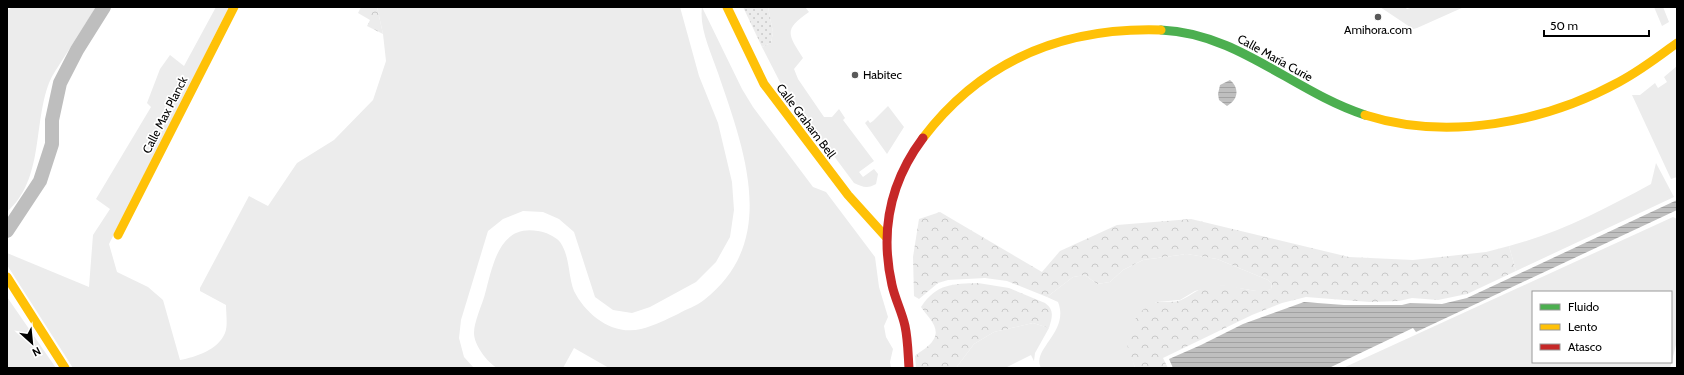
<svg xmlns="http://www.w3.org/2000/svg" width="1684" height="375" font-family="Cabin,sans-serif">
	<defs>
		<pattern id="forest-crowns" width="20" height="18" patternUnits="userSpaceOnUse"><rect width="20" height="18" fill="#ececec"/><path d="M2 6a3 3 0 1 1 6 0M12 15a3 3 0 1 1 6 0" fill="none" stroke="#c9c9c9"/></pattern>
		<pattern id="park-dots" width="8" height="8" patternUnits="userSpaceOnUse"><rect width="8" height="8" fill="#ececec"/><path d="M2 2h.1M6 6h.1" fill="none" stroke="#c9c9c9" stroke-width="1.8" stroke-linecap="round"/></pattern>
		<pattern id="water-rules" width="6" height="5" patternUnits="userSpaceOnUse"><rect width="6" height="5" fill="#bfbfbf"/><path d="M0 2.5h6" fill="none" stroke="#a2a2a2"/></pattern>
	</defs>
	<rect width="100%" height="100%" fill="#fff"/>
	<path fill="#ececec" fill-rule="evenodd" d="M12 7H96C85 24 74 42 63 59 58 67 52 75 49 83 33 125 44 179 7 212V11Z
		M216 7H229L109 244 117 272 148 287 163 300 180 360C196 357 218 350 225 333 228 326 226 313 226 305L200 291V288L249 196 268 206 297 163 334 140 373 100 386 61 383 34 377 7H680L699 76 718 123 732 182 734 210 730 237 716 262 696 282 650 307 632 313 613 310 595 297 574 232 559 219 543 212 523 211 503 219 488 231 461 320 459 338 464 357 474 368H73L7 265V253L89 287 93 235 110 209 96 199 151 107 147 103 160 69 170 55 184 66Z
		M702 7 742 89 753 107 813 187 826 192 875 257 879 287 888 317 884 326 886 337 893 349 890 362 891 368H609L574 348 563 368H497C487 362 474 345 474 333 474 322 482 305 485 294 493 265 499 224 538 231 545 232 555 236 560 242 570 256 568 276 574 291 586 315 613 336 641 329 654 326 667 319 678 314 686 309 697 306 704 300 780 241 744 149 718 73 711 52 699 28 702 7Z
		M768 7H805L809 12C783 30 788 34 803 58L794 69 798 79 824 117H832L839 109 845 118 843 120 874 161 859 172 863 177 874 169 878 174 876 184C868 189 862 187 854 183L782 86 762 47 771 43 773 32Z
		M1380 7H1405L1407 9 1414 7H1464L1417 28 1413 29Z
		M1654 7H1663L1669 22 1662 26Z
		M1677 66V177L1671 179 1632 95H1640L1655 83 1658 88 1667 82 1664 77Z
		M888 106 904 127 887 154 865 123 868 120 870 123 873 121Z
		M1656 163 1674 197 1516 271 1509 246C1559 233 1605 209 1651 184Z
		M1673 217 1677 219V341L1670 368H1343ZM1533 292H1671V362H1533Z
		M1187 254 1217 259 1268 280 1272 284 1271 289 1263 292 1219 285 1195 291 1180 300 1156 302 1127 342 1135 368H1041C1031 349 1070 332 1058 302L1047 297 1073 277 1085 275 1097 284 1110 282 1123 270 1143 260Z
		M7 297 56 368H7Z
		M1033 323 1049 328 1035 353 1034 361 1031 355 1005 368H956L974 344 994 332Z"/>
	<path fill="url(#forest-crowns)" d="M361 7H377L383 34 367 26 370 20 358 13Z
		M940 212 1042 272 1060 251 1117 225 1191 219 1349 257 1413 260 1486 252 1509 246 1516 271 1467 294 1438 300 1412 298 1399 301 1370 302 1306 297 1282 303 1252 315 1163 358 1168 368H1135C1133 360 1127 350 1127 342 1128 326 1141 306 1157 302 1165 301 1174 303 1181 300 1194 294 1202 285 1217 285 1235 284 1254 295 1271 289L1272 284 1268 280 1217 259 1187 254 1143 260 1123 270 1110 282 1097 284 1085 275 1073 277 1047 297 1007 281 985 278 948 280 938 283 919 299 914 296 913 257 919 219Z
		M978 283 1009 288 1045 303C1055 310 1052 318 1049 328L1033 323 994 332 974 344 956 368H916L915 356C919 352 924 350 928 346 945 331 930 320 921 307 937 283 953 284 978 283Z"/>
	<path fill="url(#park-dots)" d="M743 7H768L773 32 771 43 762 47Z"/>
	<path fill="url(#water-rules)" d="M1230 80C1240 88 1238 100 1227 106L1219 100 1218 94 1220 85Z
		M1677 200V210L1416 332 1413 328 1329 368H1173L1169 359 1201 345 1243 324 1304 302 1344 305H1402L1410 303 1442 304 1467 298Z"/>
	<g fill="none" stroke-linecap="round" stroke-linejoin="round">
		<path stroke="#bebebe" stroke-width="14" d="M7 231 40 181 52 144V120L60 83 77 50 104 7"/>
		<path stroke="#4caf50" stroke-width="9" d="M1161 30C1238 33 1294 92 1365 115"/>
		<path stroke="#ffc107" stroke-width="9" d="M727 7 764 84 848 195 886 237
			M1365 115C1447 141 1544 123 1619 82 1640 71 1658 57 1677 43
			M923 138C983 59 1064 27 1161 30
			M118 235 234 7
			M7 277 65 368"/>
		<path stroke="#c62828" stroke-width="9" d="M909 368C908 354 908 340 905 326 902 312 895 299 892 285 880 232 890 182 923 138"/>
	</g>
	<g fill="#595959" stroke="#fff" stroke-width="1.5">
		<circle cx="1378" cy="17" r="4"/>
		<circle cx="855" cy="75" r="4"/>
	</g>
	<g text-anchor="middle" stroke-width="3.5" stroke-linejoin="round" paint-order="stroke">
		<g font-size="12" fill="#000" stroke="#fff">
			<text x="1378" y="34">Amihora.com</text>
			<text x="863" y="79" text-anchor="start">Habitec</text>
		</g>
		<g font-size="12" fill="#000" stroke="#fff">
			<text transform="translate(1275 58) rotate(29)" y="4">Calle María Curie</text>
			<text transform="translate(165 115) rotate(-63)" y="4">Calle Max Planck</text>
			<text transform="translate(806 121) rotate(53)" y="4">Calle Graham Bell</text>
		</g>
	</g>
	<rect width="1684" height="375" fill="none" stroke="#000000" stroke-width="16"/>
	<rect x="1532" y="291" width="140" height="72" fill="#ffffff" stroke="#999999"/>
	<rect x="1540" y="304" width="20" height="6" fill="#4caf50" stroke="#999999"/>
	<text x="1568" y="311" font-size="12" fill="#000000">Fluido</text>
	<rect x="1540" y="324" width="20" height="6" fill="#ffc107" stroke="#999999"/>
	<text x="1568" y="331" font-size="12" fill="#000000">Lento</text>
	<rect x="1540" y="344" width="20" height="6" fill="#c62828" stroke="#999999"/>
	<text x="1568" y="351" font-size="12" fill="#000000">Atasco</text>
	<g transform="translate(32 343) rotate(153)" stroke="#ffffff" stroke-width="3" paint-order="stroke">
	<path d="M0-3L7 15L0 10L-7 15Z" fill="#000000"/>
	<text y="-6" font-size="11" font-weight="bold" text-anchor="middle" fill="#000000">N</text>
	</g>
	<path d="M1544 30v6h105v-6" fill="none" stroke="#000000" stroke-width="2"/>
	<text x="1550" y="30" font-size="12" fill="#000000" stroke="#ffffff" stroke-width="3" paint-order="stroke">50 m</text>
</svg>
